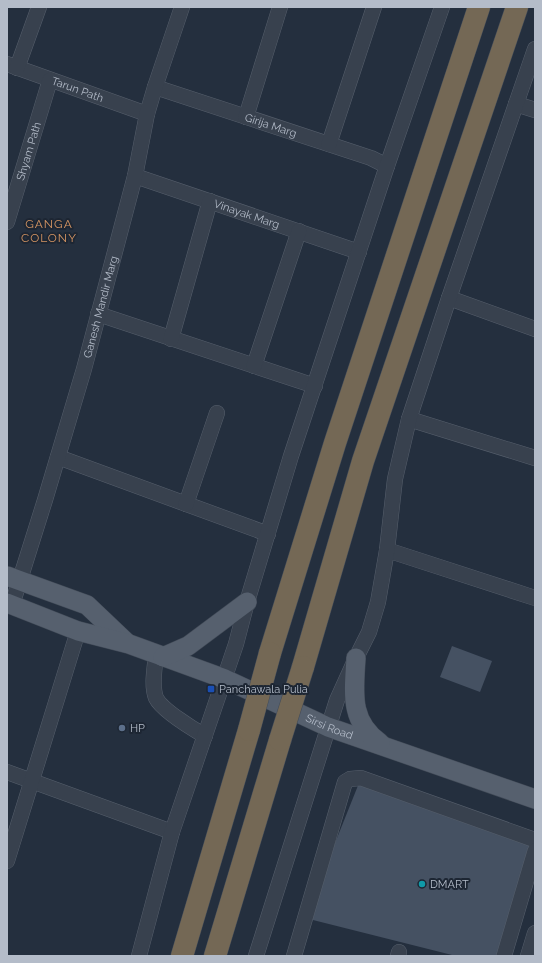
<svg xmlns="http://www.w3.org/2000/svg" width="542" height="963" font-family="Raleway,sans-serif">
	<rect width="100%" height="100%" fill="#242f3e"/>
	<path fill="#455162" d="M452 646 492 661 480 692 440 677Z
		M361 778 535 840 504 956H456L305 918Z"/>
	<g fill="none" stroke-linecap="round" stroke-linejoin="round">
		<g stroke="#565f6c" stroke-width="16">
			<g id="minor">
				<path id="s1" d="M7 64 147 114"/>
				<path d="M17 68 39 7"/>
				<path id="s2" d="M155 87 371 158 387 166"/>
				<path d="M516 104 535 110"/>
				<path d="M246 117 280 7"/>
				<path d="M329 144 374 7"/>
				<path id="s3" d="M135 176 359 252"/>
				<path id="s4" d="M7 222 50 80"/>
				<path d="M449 298 535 329"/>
				<path d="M98 314 315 386"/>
				<path d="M171 339 210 201"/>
				<path d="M254 366 299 231"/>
				<path d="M409 419 535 458"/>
				<path d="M58 457 268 534"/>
				<path d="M186 504 217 413"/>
				<path d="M387 550 535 598"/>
				<path id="s5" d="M12 605 45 500 84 369 135 176 147 114 155 87 182 7"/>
				<path d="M156 654C155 667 151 685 156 698 162 710 193 729 205 736"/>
				<path d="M7 772 172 832"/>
				<path d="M7 861 78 631"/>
				<path d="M139 956 172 832 236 644 247 602 291 456 387 166 442 7"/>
				<path d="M256 956 337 700 356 658 369 632 378 602 387 550 395 479 409 419 449 298 535 49"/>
				<path d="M294 956 345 782 350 779 361 778 535 840"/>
				<path d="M398 956 399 952"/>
				<path d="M504 956 535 851"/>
				<path d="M528 956 535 933"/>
			</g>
		</g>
		<g stroke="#414a57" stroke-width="20">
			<g id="major">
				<path d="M7 576 87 605 127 643"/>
				<path id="s6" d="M7 603 78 631 129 644 225 679 328 727 535 799"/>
				<path d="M163 657 188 646 247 602"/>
				<path d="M356 658C354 692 349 721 380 743"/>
			</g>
		</g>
		<g stroke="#434c59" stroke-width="23">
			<path id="highway" d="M270 653 335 443 479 7
				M303 667 363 461 517 7
				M182 956 249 730
				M215 956 280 740"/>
		</g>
		<use href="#minor" stroke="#38414e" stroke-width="15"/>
		<use href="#major" stroke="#56606e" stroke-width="19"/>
		<use href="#highway" stroke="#746855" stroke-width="22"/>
		<g stroke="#434c59" stroke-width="23" stroke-linecap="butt">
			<path id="highway-bridge" d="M249 730 270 653
				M280 740 303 667"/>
		</g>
		<use href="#highway-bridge" stroke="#746855" stroke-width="22"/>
	</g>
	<rect fill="#1a4fb4" stroke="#1d2633" stroke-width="1.5" x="207" y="685" width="8" height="8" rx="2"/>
	<circle fill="#5c6f8a" stroke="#1d2633" stroke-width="1.5" cx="122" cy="728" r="4"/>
	<circle fill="#0f9aa8" stroke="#1d2633" stroke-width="1.5" cx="422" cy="884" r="4"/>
	<g text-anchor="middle" stroke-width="4" stroke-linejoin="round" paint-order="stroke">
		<g font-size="11" fill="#b4bcc9" stroke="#1d2633">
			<text dy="4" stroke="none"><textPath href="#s1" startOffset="75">Tarun Path</textPath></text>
			<text dy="4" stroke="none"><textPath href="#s2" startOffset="122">Girija Marg</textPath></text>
			<text dy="4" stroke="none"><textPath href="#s4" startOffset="74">Shyam Path</textPath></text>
			<text dy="4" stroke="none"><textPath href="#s3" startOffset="118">Vinayak Marg</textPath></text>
			<text dy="4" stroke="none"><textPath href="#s5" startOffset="311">Ganesh Mandir Marg</textPath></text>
			<text dy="4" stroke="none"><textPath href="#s6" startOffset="346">Sirsi Road</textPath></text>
		</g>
		<g font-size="11" fill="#b4bcc9" stroke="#1d2633" text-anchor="start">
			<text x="219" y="693">Panchawala Pulia</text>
			<text x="130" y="732">HP</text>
			<text x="430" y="888">DMART</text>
		</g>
		<g font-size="12" letter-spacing="1" fill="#d59563" stroke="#1d2633">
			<text x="49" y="228">GANGA<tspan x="49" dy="14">COLONY</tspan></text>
		</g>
	</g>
	<rect width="542" height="963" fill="none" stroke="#b4bcc9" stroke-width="16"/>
</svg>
